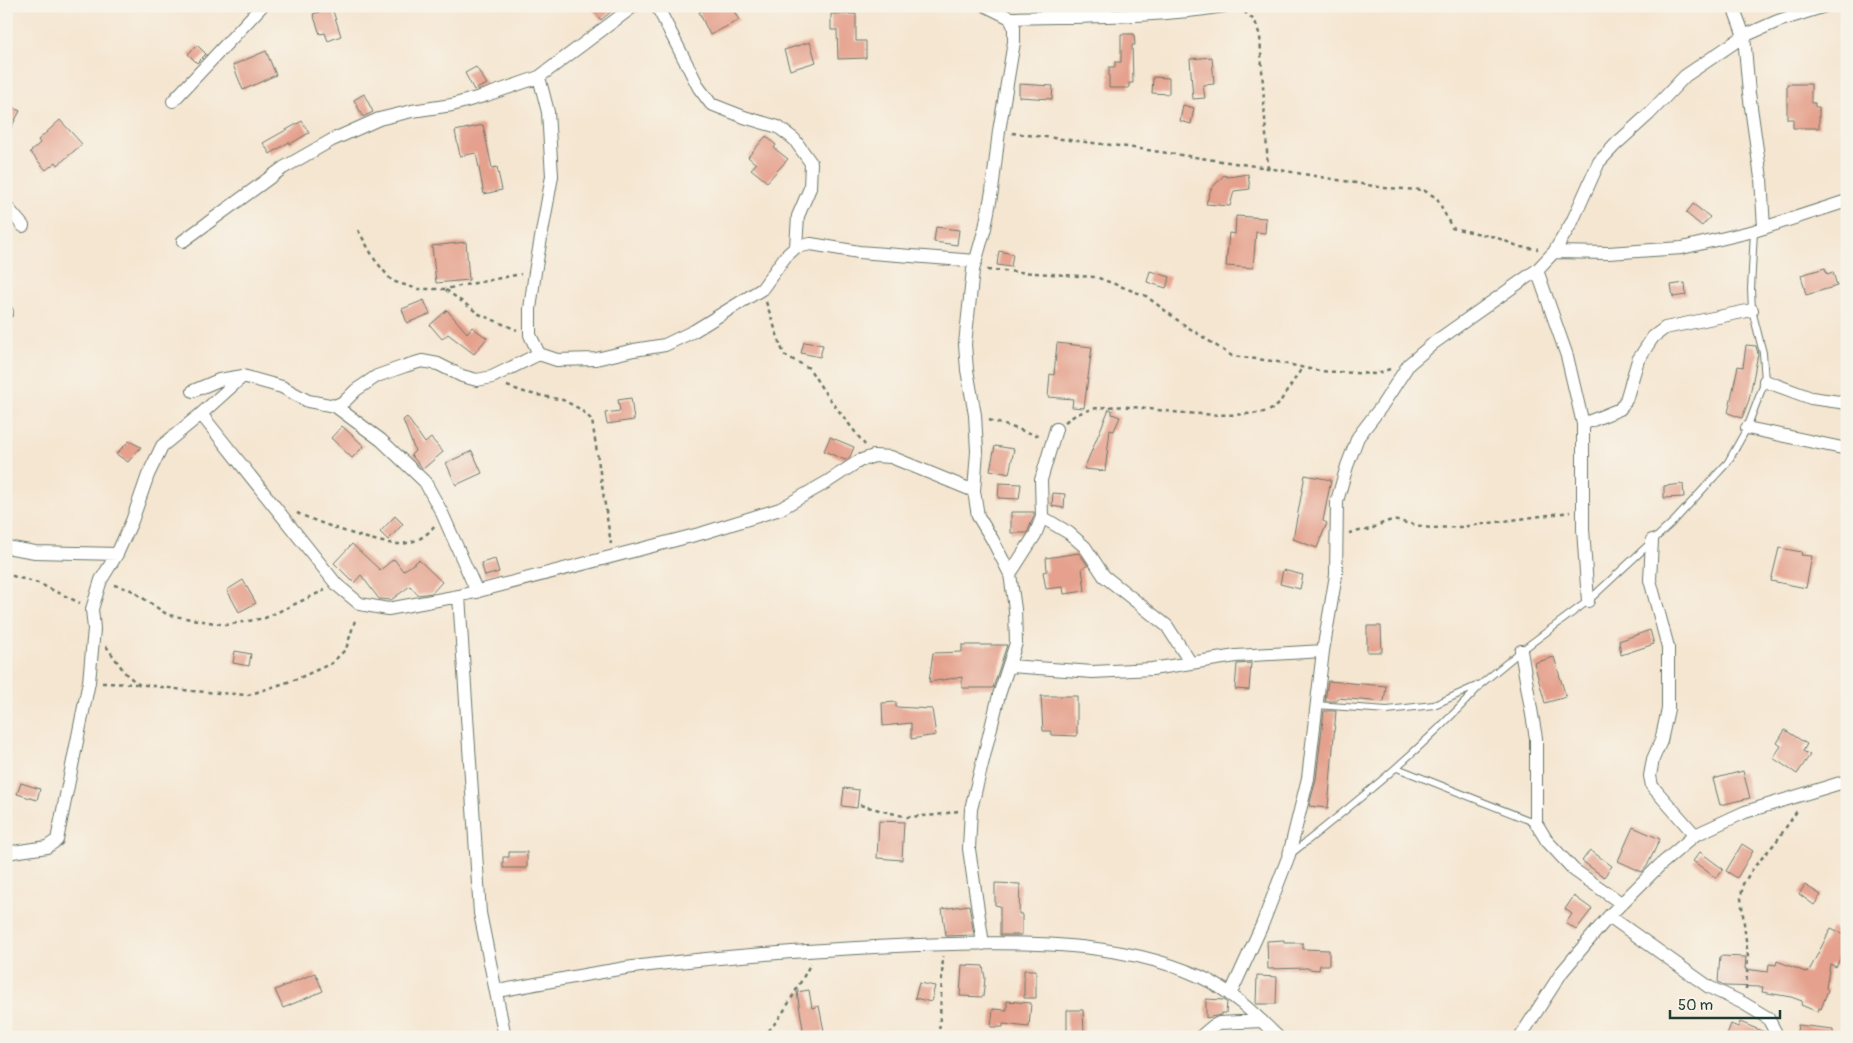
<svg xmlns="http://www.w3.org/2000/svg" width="1853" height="1043" font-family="Pangolin,sans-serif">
	<rect width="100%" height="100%" fill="#f7f3e8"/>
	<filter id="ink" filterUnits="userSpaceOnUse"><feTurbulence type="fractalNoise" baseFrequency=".02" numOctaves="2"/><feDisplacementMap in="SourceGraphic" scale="10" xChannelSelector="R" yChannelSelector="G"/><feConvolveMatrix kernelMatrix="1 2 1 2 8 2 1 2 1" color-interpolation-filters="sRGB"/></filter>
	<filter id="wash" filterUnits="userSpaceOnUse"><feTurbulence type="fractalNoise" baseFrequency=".0096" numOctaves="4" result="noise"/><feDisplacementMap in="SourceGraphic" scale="20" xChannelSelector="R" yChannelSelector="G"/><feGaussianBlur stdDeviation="1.12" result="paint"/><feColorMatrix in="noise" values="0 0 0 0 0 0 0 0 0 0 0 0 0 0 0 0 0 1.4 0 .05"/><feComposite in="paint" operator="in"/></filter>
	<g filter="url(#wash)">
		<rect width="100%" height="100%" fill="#f5e6d1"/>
		<g id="blocks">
			<path fill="#e5a18d" d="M590 6H618L601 20Z
				M710 6H731L739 20 710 35 699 12Z
				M332 8 341 36 328 41 325 33 320 34 313 14Z
				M831 14H856V41H866V58L838 59 837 30H831Z
				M1121 34H1134L1135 45H1132L1133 83H1129V88H1109V67H1115V62H1121Z
				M810 42 816 62 790 70 784 50Z
				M197 45 206 54 197 63 188 54Z
				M266 51 276 75 243 90 233 65Z
				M1212 57 1214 84 1203 85 1205 98 1193 99 1190 59Z
				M476 67 487 84 474 90 465 73Z
				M1153 77 1169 78V94L1152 93Z
				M1019 84 1053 86 1052 99 1019 97Z
				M1787 84H1811V103H1815V107H1819V128H1793V119H1787Z
				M364 94 373 112 363 117 354 100Z
				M6 104 20 111 6 137Z
				M1183 105 1194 108 1191 124 1180 121Z
				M60 120 82 144 58 165 56 162 46 170 30 152 40 143 38 140Z
				M302 121 309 133 290 144 289 142 270 154 263 143Z
				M483 125 492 168 497 167 502 190 484 194 476 153 460 156 455 131Z
				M766 136 776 145 774 148 788 159 767 182 751 169 756 164 748 157Z
				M1248 174 1250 189 1234 191 1230 206 1206 204 1211 189 1224 175 1228 177Z
				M1693 204 1710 217 1702 226 1686 213Z
				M1236 216 1266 218 1265 233 1256 232 1253 268 1226 266 1229 233 1235 234Z
				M936 227 959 230 957 245 934 242Z
				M466 242 469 280 436 283 432 246Z
				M999 251 1013 254 1011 267 997 265Z
				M1825 268 1827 274 1833 272 1837 286 1806 295 1801 275Z
				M1150 271 1170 277 1166 288 1147 282Z
				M1685 283 1686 295 1673 297 1671 285Z
				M424 300 430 314 407 323 402 309Z
				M447 310 467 333 472 327 487 338 474 354 448 334 442 339 430 325Z
				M804 342 823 345 820 357 801 353Z
				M1057 343 1092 347 1084 408 1072 407 1073 399 1048 397 1050 374 1054 375Z
				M1746 345 1756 346 1758 354 1749 400 1742 418 1728 413 1738 366 1743 367Z
				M631 398 634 420 607 424 605 413 620 411 618 400Z
				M1109 409 1112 410V414L1120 417 1114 431 1110 430 1105 471 1084 469Z
				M407 417 425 443 431 438 443 452 423 469 411 455 415 451 403 420Z
				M342 426 364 446 352 458 331 438Z
				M830 437 854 447 850 457 845 460 824 451Z
				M129 441 141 447 128 462 116 454Z
				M995 446 1014 449 1009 474 990 470Z
				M472 451 482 473 456 485 446 463Z
				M1305 475 1331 480 1323 521 1327 523 1317 548 1293 539Z
				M999 483 1021 484 1019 499 998 498Z
				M1683 484 1684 497 1664 498V486Z
				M1053 493 1065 494 1064 508 1052 506Z
				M1011 512H1034V516L1027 533H1011Z
				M395 516 403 524 388 540 380 532Z
				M352 544 380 570 394 559 403 571 419 560 442 582 432 593 418 595 410 586 391 600 379 599 361 575 354 583 334 563Z
				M1779 548 1802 552 1801 555 1812 556 1806 588 1771 581Z
				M1079 553 1088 566 1082 568 1085 591 1064 594 1063 587 1046 589 1043 572 1047 571 1046 558Z
				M495 559 499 572 485 576 481 563Z
				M1283 570 1303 575 1300 589 1280 584Z
				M243 580 256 603 239 612 227 590Z
				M1367 626H1381L1382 652H1367Z
				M1650 630 1654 644 1621 655 1619 641Z
				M962 645H1007L993 688H962V677L929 682 933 653 962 652Z
				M235 651 251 654 249 666 233 663Z
				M1554 657 1566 697 1545 703 1534 663Z
				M1251 663 1249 690 1235 689 1237 664Z
				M1328 681 1386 686 1384 702 1337 698V701H1325Z
				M1041 696H1077V736L1051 735V731H1043Z
				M896 702V707L932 709 936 735 911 739V723L883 726 882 703Z
				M1324 711H1336L1328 808 1309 806 1316 779Z
				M1785 730 1807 744 1803 751 1810 755 1797 774 1773 758 1781 746 1777 743Z
				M1743 771 1750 798 1720 805 1713 779Z
				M21 783 40 789 37 800 17 794Z
				M844 788 859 790 857 808 842 806Z
				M879 821 904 822 902 860 877 858Z
				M1633 827 1660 839 1647 866 1642 872 1618 861Z
				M1742 844 1753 851 1737 878 1726 871Z
				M1590 850 1612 866 1604 877 1582 861Z
				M509 852H527V868H503V857H509Z
				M1700 852 1723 869 1716 878 1693 861Z
				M995 883 1020 884 1019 914H1022V935H1000V906L995 905Z
				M1805 885 1821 895 1814 905 1799 894Z
				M1574 896 1592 909 1576 930 1566 923 1572 914 1565 909Z
				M969 905 974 935 946 936 942 909Z
				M1831 928 1847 936V945L1836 967 1830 964 1826 988 1828 990 1821 1009 1819 1008 1818 1012 1801 1005 1802 1001 1791 997 1762 992 1763 987 1725 986 1718 982 1720 956 1746 957 1745 969 1768 972 1769 964 1776 965 1777 961 1808 973Z
				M1284 940V943H1303V949L1329 950V965H1320L1319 970 1308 969V968L1268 969 1267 941Z
				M962 965 983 966 985 978 983 997 960 996Z
				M1024 970H1036V998H1024Z
				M315 973 323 991 283 1008 275 990Z
				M1257 976 1277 977 1276 1004H1256Z
				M919 983 935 986 931 1002 915 998Z
				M809 990 812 1008 819 1006 824 1031 804 1035 797 992Z
				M1206 999 1224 1000 1227 1002 1226 1013H1221V1015L1206 1018Z
				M1007 1001 1031 1003 1029 1027 1003 1024V1027H991L993 1009 1007 1010Z
				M1067 1010H1083L1084 1034H1067Z
				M1740 1022 1767 1033 1769 1037H1726L1731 1024 1738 1027Z
				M1798 1025 1833 1029V1037H1796Z"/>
		</g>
	</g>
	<g filter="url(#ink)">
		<use href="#blocks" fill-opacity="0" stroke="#6a786b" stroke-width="1"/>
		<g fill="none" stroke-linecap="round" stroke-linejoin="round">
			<g stroke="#6a786b" stroke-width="8">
				<path id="lane" d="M1316 705 1387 710 1434 705 1481 684 1521 651 1588 601 1675 520 1728 462 1747 428 1765 381 1763 353 1752 310 1751 289 1754 231
					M1397 768 1536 823
					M1292 853C1358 801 1422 749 1479 687"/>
			</g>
			<g stroke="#6a786b" stroke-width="14">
				<path id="street" d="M657 6 699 88 711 104 744 117 778 127 794 139 811 163 810 188 798 216 796 247
					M1733 6 1744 36 1749 93 1761 178 1764 228
					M1010 18C1081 16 1154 18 1224 6
					M539 77 548 112 552 176 535 272 530 309V335L539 354 557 360 596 359 634 350 665 345 694 331 762 289 785 257 796 247 811 244 859 252 976 261
					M173 101 262 6
					M6 206 23 226
					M183 241 283 168 332 140 379 119 412 111 452 105 487 95 539 77 634 6
					M1554 252 1608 253 1682 248 1754 231 1847 201
					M1537 270 1567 356 1583 424V529L1588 601
					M6 312H7
					M243 376 201 414 337 585 360 604 388 609 459 596 703 533 780 509 827 482 859 461 874 456 891 457 974 491
					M1765 381 1811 398 1847 403
					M193 391 219 380 243 376 282 387 308 401 335 406 345 401 356 390 377 376 405 366 422 361 438 364 462 376 477 380 492 377 539 354
					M335 406 381 440 425 482 442 513 477 592
					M1583 424 1620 409 1626 400 1638 360 1653 337 1665 328 1752 310
					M1747 428 1847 449
					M1042 517 1069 533 1085 547 1104 576 1167 626 1190 662
					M1652 540 1650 580 1668 647V709L1661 741 1653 759 1650 776 1652 786 1695 835
					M6 547 35 552 117 554
					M1010 574 1035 535 1042 517 1041 480 1056 429
					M459 596 480 913 505 1037
					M1521 651 1536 738V823L1547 841 1574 870 1621 903
					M1009 666 1093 672 1152 669 1236 656 1323 651
					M6 853 47 847 57 840 89 682 94 629 92 609 101 580 117 554 132 521 148 475 162 446 201 414
					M1609 916 1709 987 1743 1003 1768 1018 1778 1037
					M983 944 969 849 971 809 999 695 1016 643 1015 609 1010 574 992 539 978 516 974 491 977 451 975 415 967 370 965 344 973 270 985 228 992 191 999 131 1014 42V27L1010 18 986 6
					M497 991C545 983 593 972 641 966 733 955 825 949 917 945 1009 942 1115 938 1201 977 1230 990 1256 1015 1278 1037
					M1230 995 1262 925 1289 855 1308 778 1323 651 1336 575 1337 501 1347 466 1358 437 1381 407 1409 364 1435 342 1537 270 1554 252 1572 222 1599 162 1616 144 1649 114 1685 76 1744 36 1778 21 1825 6
					M1200 1037 1213 1026 1219 1023 1262 1021
					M1520 1037 1562 972 1609 916 1659 866 1695 835 1745 812 1847 781"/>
			</g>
			<path stroke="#6a786b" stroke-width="2.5" stroke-dasharray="4 4" stroke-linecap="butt" d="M1238 6 1255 21 1260 36 1268 168
				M1012 133 1127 147 1268 168 1385 188 1423 190 1437 198 1452 228 1495 237 1520 247 1538 249
				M358 230 375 260 392 281 418 289H445L521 274
				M987 270 1096 277 1146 296 1180 322 1232 356 1273 361 1319 371 1375 374 1390 369
				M446 290 479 314 517 330
				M766 302 784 355 809 368 823 390 865 445
				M507 386 527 393 563 400 580 409 592 420 611 544
				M989 420 1036 435 1040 434
				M1065 422C1098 396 1146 410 1184 413 1205 414 1225 416 1246 414 1258 413 1269 413 1278 405L1302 368
				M297 513C319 523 374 543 397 544 411 544 426 538 434 526
				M1349 533 1371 529 1385 522 1393 520 1430 528 1461 527 1570 512
				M6 571 9 575 38 583 80 603
				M114 585 131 590 168 615 226 625 265 618 325 590
				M106 646 126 674 138 684 192 691 248 695 297 679 332 663 346 649 356 617
				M102 683 136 684
				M860 805 907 817 937 815 958 811
				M1746 989 1748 957 1741 898 1743 884 1754 867 1776 842 1797 811
				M763 1037C784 1016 797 988 811 963
				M939 1037 943 956"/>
			<use href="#lane" stroke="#fff" stroke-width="6"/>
			<use href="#street" stroke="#fff" stroke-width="12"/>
		</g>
	</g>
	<rect width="1853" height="1043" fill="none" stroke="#f7f3e8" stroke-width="25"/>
	<path d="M1670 1010v8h110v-8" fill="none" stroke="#1f3d34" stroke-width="2.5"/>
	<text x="1678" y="1010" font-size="15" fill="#1f3d34" stroke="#f7f3e8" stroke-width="4" paint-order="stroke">50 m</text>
</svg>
